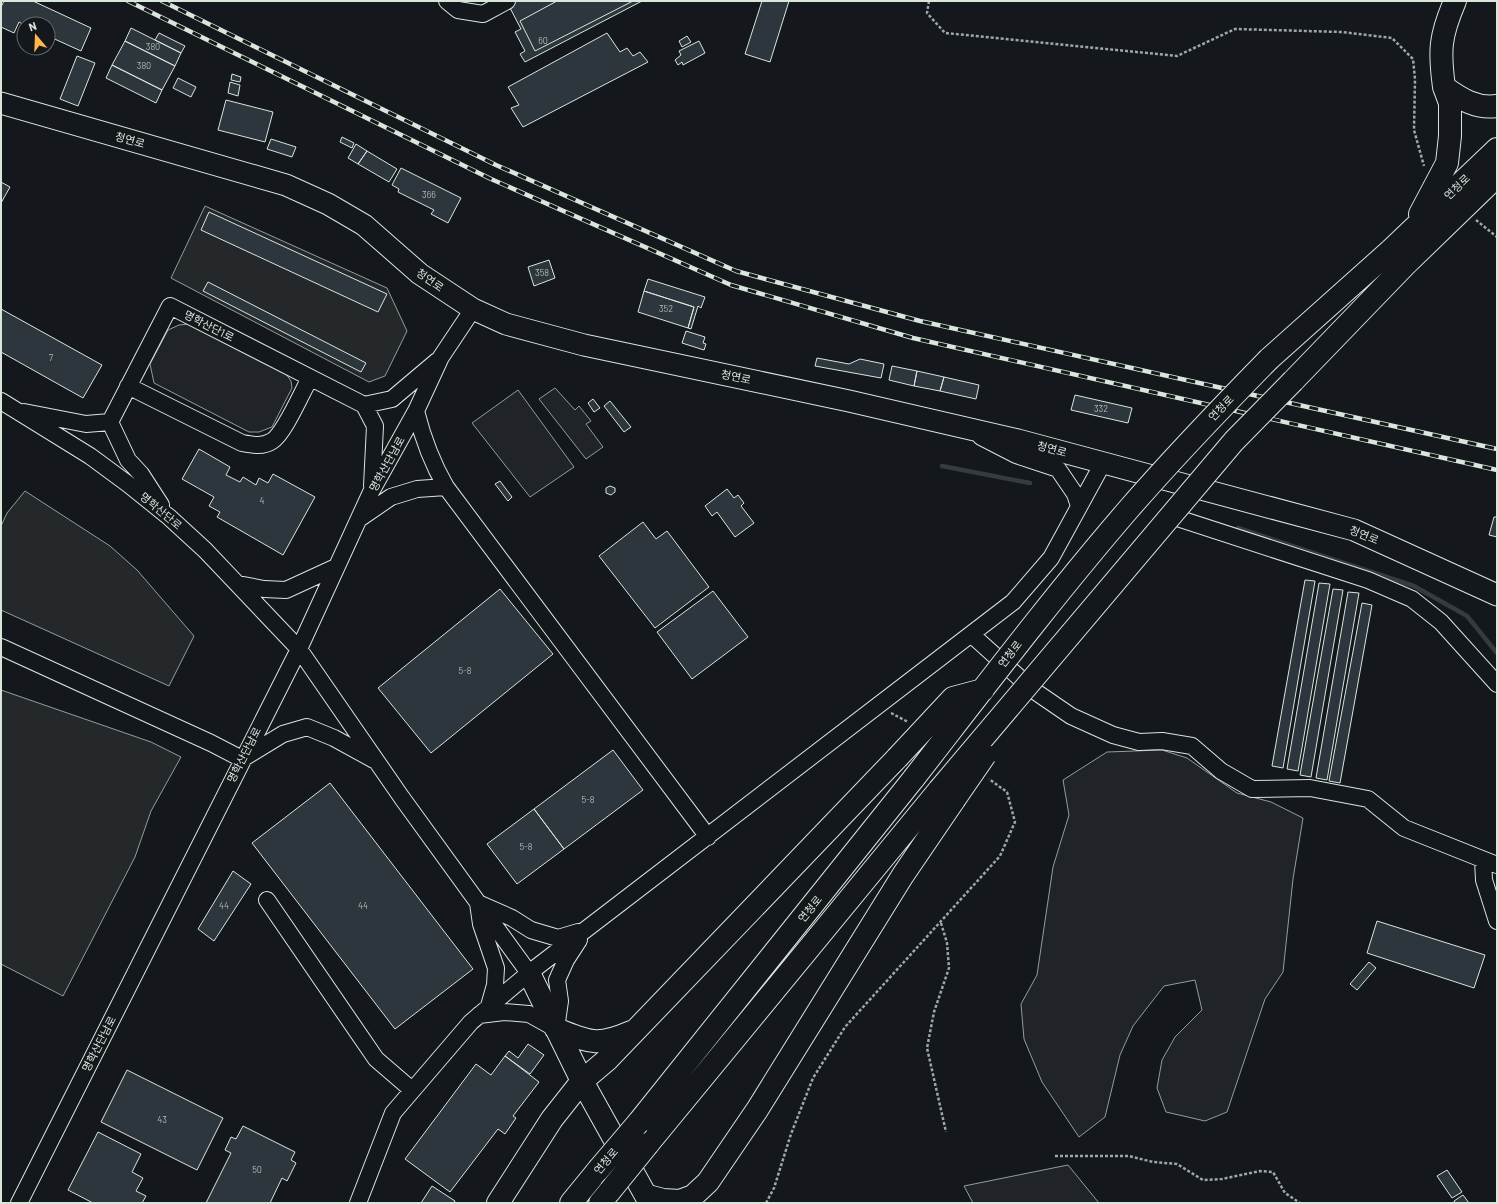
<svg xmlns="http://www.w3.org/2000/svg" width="1498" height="1204" font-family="Barlow,'Noto Sans KR',sans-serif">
	<rect width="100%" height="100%" fill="#14181c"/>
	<path fill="#202428" stroke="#939e99" d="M189 324 286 374 291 381 292 388 272 427 259 432H249L154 383 150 364 168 330 179 325Z
		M555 388 575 410 579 406 591 421 586 424 603 447 586 459 539 399Z
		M518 390 574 467 530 497 472 423Z
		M1162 750 1187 758 1237 793 1271 802 1303 818 1293 879 1283 972 1265 999 1227 1112 1205 1121 1166 1112 1157 1088 1162 1060 1175 1037 1202 1010 1195 980 1164 986 1133 1026 1120 1055 1105 1117 1079 1137 1042 1082 1024 1039 1021 1004 1037 975 1053 867 1069 815 1063 780 1107 752Z
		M1068 1165 1099 1203H973L964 1186Z"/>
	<path fill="#24282b" stroke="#939e99" d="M205 206 387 288 407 331 385 376 369 382 171 278Z
		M25 491 110 546 137 570 194 636 169 686 1 610V526L7 513Z
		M1 690 151 742 181 757 151 811 135 857 63 996 1 964Z"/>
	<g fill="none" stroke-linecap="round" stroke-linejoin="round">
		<path stroke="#363b3e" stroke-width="4.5" d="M942 466 1030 483
			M1238 528 1414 586 1467 616 1497 653"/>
	</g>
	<path fill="#2c363c" stroke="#d8e6dc" d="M4 1H33L91 28 81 51 48 36V24L24 25 19 22 14 33 1 27V7Z
		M517 1H642L525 62 520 54 525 51 515 32 521 29 509 6Z
		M557 1H633L535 51 520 21Z
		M762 1H789L770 62 745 54Z
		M131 28 181 53 175 66 125 41Z
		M159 33 185 46 181 53 155 40Z
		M607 33 620 52 627 48 633 56 640 52 648 62 523 127 511 108 519 105 508 87Z
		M687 36 691 42 682 47 679 41Z
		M125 41 175 66 162 90 112 65Z
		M699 41 705 53 683 65 682 62 678 65 675 60 681 55 679 51Z
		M77 56 95 63 78 106 60 99Z
		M112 65 162 90 156 103 106 78Z
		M232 74 241 77 240 82 231 80Z
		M178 78 196 87 191 97 173 88Z
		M230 82 240 85 238 96 228 93Z
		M226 100 273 112 265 142 218 130Z
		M342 137 354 143 352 148 340 142Z
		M271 139 296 147 292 157 267 149Z
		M356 144 367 151 358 164 348 158Z
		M367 151 397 169 389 182 358 164Z
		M401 168 461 198 448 223 431 214 434 210 398 192 399 189 392 185Z
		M1 182 10 187 1 203Z
		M209 212 387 294 378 312 201 230Z
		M549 260 555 278 534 286 528 267Z
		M648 279 705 297 701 308 698 306 691 329 688 328 694 307 644 291Z
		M208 282 366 363 361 372 203 291Z
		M644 291 694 307 688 328 638 312Z
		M1 309 102 365 83 398 1 352Z
		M686 331 705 337 703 343 706 344 704 350 682 343Z
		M817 358 849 364 860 359 884 364 881 378 815 366Z
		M892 366 917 371 914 386 889 380Z
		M917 371 944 377 940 391 914 386Z
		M944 377 979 385 976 399 940 391Z
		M1075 395 1132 408 1128 423 1071 410Z
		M593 399 600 408 594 412 588 403Z
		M610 401 631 427 624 432 604 406Z
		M199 449 230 467 226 475 240 482 243 477 256 485 259 478 268 483 273 474 315 497 283 555 217 517 220 512 209 506 214 497 182 479Z
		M500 481 512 497 508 501 495 484Z
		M610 486 615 488V492L611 495 606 493V488Z
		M727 489 734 498 738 495 744 503 741 506 754 523 735 537 717 512 712 516 705 506Z
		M1494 517H1497V537L1489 535Z
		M643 522 656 539 667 531 709 587 655 628 599 556Z
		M1305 580 1315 581 1283 768 1272 766Z
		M1319 583 1330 584 1298 771 1287 769Z
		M500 589 553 654 431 753 378 688Z
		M1333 589 1343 590 1311 777 1300 775Z
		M713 591 748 637 692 679 657 632Z
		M1348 592 1359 593 1327 780 1316 778Z
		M1362 603 1372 605 1340 783 1329 781Z
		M613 750 643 790 564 849 534 809Z
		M330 783 473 969 395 1029 252 843Z
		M534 809 564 849 517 884 487 844Z
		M233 871 251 884 214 941 198 929Z
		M1377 921 1485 955 1474 988 1367 953Z
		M1369 962 1376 968 1357 990 1350 984Z
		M528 1044 544 1055 530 1074 505 1056 509 1051 518 1058Z
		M505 1056 539 1082 513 1116 516 1118 505 1134 498 1129 450 1192 405 1159 476 1064 491 1075Z
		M127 1070 223 1118 197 1170 101 1122Z
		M243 1126 295 1152 291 1160 296 1163 287 1181 282 1178 270 1203H206L231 1153 225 1150 231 1137 236 1139Z
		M98 1132 141 1154 132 1172 143 1178 136 1191 146 1196 142 1203H93L68 1190Z
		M1447 1170 1462 1192 1452 1198 1437 1176Z
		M432 1186 455 1201 454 1203H421Z
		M1463 1195 1469 1203H1455L1454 1201Z"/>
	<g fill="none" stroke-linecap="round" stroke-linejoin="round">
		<g stroke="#d8e6dc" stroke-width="18">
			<path id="minor" d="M447 1 458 10 483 14 507 1
				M128 386 242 443C253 445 263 447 272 441 284 434 302 392 310 378
				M1 401 90 456 128 484 169 517 205 550 299 649 402 798 529 973
				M364 405 392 399 437 361
				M364 405 375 426 372 486
				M24 412 86 424 110 422
				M110 422 170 306 364 405
				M110 422 128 460 141 474 161 505
				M981 437 1016 455 1058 469 1075 494 1079 506
				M446 487 708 837
				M1171 516 1368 580 1412 599 1441 622 1497 684
				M359 519 391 497 417 489 446 487C432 463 423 439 416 411
				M238 584 264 589 286 590 336 567
				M972 635 1033 690 1071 716 1113 735 1139 742 1162 741 1192 746 1221 771 1252 789 1310 788 1368 799 1404 828 1497 865
				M1 647 211 743 242 759 283 734 307 727 334 738 374 760
				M1483 860 1484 880 1497 921
				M267 900 376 1059 412 1090
				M489 1006 495 985 496 968 481 924 478 903 512 918 531 930 558 938 578 932
				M479 1015 504 1012 529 1014 556 1029 560 1001 557 980 566 960 579 940
				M19 1203 299 649 372 490 416 411 441 357 473 309
				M358 1203 393 1113 471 1022 529 973 1013 602 1051 558 1103 463"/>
		</g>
		<g stroke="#d8e6dc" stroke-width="23">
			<path id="major" d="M1 103 286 185 328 204 364 225 420 274 473 309 506 324 584 345 849 401 1018 440 1354 530 1497 595"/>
		</g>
		<g stroke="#d8e6dc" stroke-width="24">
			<path id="highway" d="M1444 87C1439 50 1440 36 1455 1
				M1420 214 1447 163 1450 136V103L1444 87C1461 99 1476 109 1497 106
				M1269 359 1391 250 1497 149
				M1293 381 1405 265 1497 176
				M529 973 582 1081 650 1203
				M556 1029C590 1042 596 1047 631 1032
				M638 1123 914 778
				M648 1144 939 790
				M648 1196 663 1200 680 1201 693 1196 708 1182 757 1110 903 875 954 800
				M498 1203 552 1119 582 1081 608 1059 897 758
				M571 1203 598 1170
				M600 1203 610 1191"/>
		</g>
		<path stroke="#9da8a2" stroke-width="2.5" stroke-dasharray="3 2" stroke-linecap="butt" d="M929 1 927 13 945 33 1177 56 1235 29 1342 32 1392 38 1413 59 1415 79 1414 130 1424 166
			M1476 220 1497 237
			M891 713 908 722
			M941 923 947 943 949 968 934 1012 927 1048 946 1132
			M1055 1156H1129L1153 1162 1177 1164 1203 1180 1222 1179 1260 1171 1273 1172 1285 1193 1300 1203
			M766 1203 774 1188 791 1134 813 1078 845 1027 1000 856 1015 822 1007 792 989 779"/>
		<use href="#minor" stroke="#14181c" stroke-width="16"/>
		<use href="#major" stroke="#14181c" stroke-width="21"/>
		<use href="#highway" stroke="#14181c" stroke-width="22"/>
		<g stroke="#d8e6dc" stroke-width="4.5">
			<path id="rail" d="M128 1 491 179 731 285 913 338 1497 470
				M162 1 496 165 736 271 920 321 1497 449"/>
		</g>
		<use href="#rail" stroke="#14181c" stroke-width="3" stroke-dasharray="9" stroke-linecap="butt"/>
		<g stroke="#d8e6dc" stroke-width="24" stroke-linecap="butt">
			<path id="highway-bridge" d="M897 758 953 698 983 690
				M914 778C984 688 1053 597 1127 511 1173 458 1221 408 1269 359
				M939 790 1234 441 1293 381
				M954 800 985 755
				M598 1170 638 1123
				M610 1191 648 1144"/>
		</g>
		<use href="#highway-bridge" stroke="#14181c" stroke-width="22"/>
	</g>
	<g text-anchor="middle" stroke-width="3" stroke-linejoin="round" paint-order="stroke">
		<g font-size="9" fill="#adbab4">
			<text x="543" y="44">60</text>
			<text x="153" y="50">380</text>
			<text x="144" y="69">380</text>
			<text x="429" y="198">366</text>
			<text x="542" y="276">358</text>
			<text x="666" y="312">352</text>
			<text x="51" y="361">7</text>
			<text x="1101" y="412">332</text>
			<text x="262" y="504">4</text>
			<text x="465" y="674">5-8</text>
			<text x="588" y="803">5-8</text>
			<text x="526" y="850">5-8</text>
			<text x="224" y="909">44</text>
			<text x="363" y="909">44</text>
			<text x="162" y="1123">43</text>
			<text x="257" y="1173">50</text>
		</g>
		<g font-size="11" fill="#d8e6dc" stroke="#14181c">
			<text transform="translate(130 140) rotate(16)" y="4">청연로</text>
			<text transform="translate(1457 187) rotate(-44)" y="4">연청로</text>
			<text transform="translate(430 280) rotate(35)" y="4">청연로</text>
			<text transform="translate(209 326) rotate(27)" y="4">명학산단1로</text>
			<text transform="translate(736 377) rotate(12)" y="4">청연로</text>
			<text transform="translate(1221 408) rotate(-46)" y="4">연청로</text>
			<text transform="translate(1052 449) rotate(15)" y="4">청연로</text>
			<text transform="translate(387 464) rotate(-61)" y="4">명학산단남로</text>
			<text transform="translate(161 511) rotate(40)" y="4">명학산단로</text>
			<text transform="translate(1364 535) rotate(22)" y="4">청연로</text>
			<text transform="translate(1010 654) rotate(-52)" y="4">연청로</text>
			<text transform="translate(244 755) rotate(-63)" y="4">명학산단남로</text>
			<text transform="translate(810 909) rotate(-51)" y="4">연청로</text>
			<text transform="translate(99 1044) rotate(-63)" y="4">명학산단남로</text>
			<text transform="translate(606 1161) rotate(-50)" y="4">연청로</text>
		</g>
	</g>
	<rect width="1498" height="1204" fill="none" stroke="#d8e6dc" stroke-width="4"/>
	<g transform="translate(36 36) rotate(341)"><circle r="19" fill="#14181c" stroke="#626a69"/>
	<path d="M0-3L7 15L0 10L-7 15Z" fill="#ffb74d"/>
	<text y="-6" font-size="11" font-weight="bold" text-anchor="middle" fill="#d8e6dc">N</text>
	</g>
</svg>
